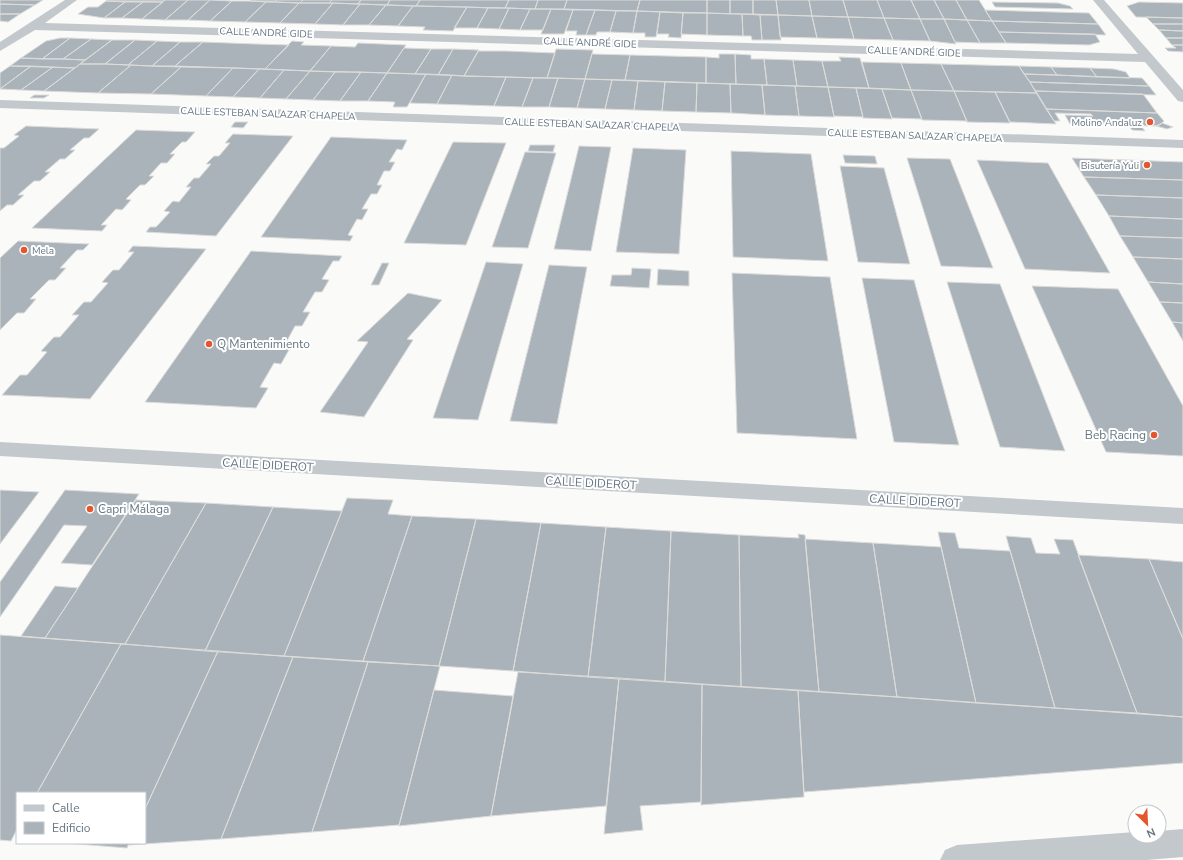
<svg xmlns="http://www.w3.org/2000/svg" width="1183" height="860" font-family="'Nunito Sans',sans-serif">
	<rect width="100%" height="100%" fill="#fafaf8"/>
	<path fill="#aab3b9" stroke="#dcdcda" d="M0 0H43L35 5 0 4Z
		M107 0H165L163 2 106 1Z
		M165 0H188L165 20 142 19Z
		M188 0H210L188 20H165Z
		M210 0 232 1 210 21 188 20Z
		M251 0H277L275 2 250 1Z
		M277 0H303L300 3 275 2Z
		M303 0H332L329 3H300Z
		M332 0H361L358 4 329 3Z
		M361 0H390L387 5 358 4Z
		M390 0H420L416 6 387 5Z
		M420 0H509L505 8 416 6Z
		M509 0H538L535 9 505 8Z
		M538 0H567L564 9H535Z
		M567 0H640L637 11 564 9Z
		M640 0H707V13L637 11Z
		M707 0H730V14L707 13Z
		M730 0H753V14H730Z
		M753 0H776L778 15 753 14Z
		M776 0H809L812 16 778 15Z
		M809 0H843L848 17 812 16Z
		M843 0H877L884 18 848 17Z
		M877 0H911L920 19 884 18Z
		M911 0H934L944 19H920Z
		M934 0H956L967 20 944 19Z
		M956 0H979L992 21 967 20Z
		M106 1 125 2 104 18 78 14 88 7H98Z
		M232 1H250L266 2 245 22 210 21Z
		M125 2H143L122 18H104Z
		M143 2H163L142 19 122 18Z
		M266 2H275L299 3 280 23 245 22Z
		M992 2 1058 3 1070 6 1073 9 995 7Z
		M1139 2 1183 3V18L1136 17 1127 6Z
		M299 3H333L315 24 280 23Z
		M333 3 360 4 343 25 315 24Z
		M0 4 35 5 20 14H0Z
		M360 4 386 5 369 25H343Z
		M386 5H387L413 6 398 26 369 25Z
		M413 6H416L467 7 453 31 423 30 425 27 398 26Z
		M467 7 488 8 477 28H454Z
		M488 8H509L499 29 477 28Z
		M509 8 530 9 520 30 499 29Z
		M530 9H551L543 30H520Z
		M551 9 573 10 564 34H541Z
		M573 10H595L586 35H576L577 31H566Z
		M595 10 616 11 610 32H597L596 35H586Z
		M985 10 1089 13 1098 24 992 21Z
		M616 11H637L633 33 610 32Z
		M637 11 660 12 656 37H645V33H633Z
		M660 12 683 13 681 38 668 37 669 34H657Z
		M683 13H707V35L681 34Z
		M707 13 742 14 743 36 707 35Z
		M0 14H20L8 22 0 21Z
		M742 14 760 15 762 40H752L751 36H743Z
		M760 15H778L781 40H762Z
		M778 15 812 16 817 38 780 37Z
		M812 16 848 17 854 39 817 38Z
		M848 17 884 18 893 40 854 39Z
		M1146 17 1183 18V24H1153Z
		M884 18 920 19 930 41 893 40Z
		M920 19H944L956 44 930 41Z
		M944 19 967 20 980 43 955 42Z
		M967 20 992 21 1006 43H980Z
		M992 21 1098 24 1106 35 999 32Z
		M1153 24H1183V31L1159 30Z
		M1159 30 1183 31V38H1166Z
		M999 32 1095 34 1100 42 1089 45 1006 43Z
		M60 38H70L42 59 21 58 46 41Z
		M70 38 91 39 63 59H42Z
		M1166 38H1183V45H1172Z
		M91 39 112 40 85 60 63 59Z
		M112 40H135L105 64H80Z
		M135 40 157 41 128 65 105 64Z
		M157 41 180 42 152 66 128 65Z
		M292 41 304 42 301 45 331 46 310 71 265 69Z
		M180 42H203L175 66H152Z
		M203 42 256 44 289 45 265 69 175 66Z
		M358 43 406 45 387 73 310 71 331 46 355 47Z
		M1172 45H1183V52L1168 51 1165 48H1176Z
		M404 48 431 49 415 74 387 73Z
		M431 49H453L438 75 415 74Z
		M453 49 479 50 464 76 438 75Z
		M556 49 593 50 585 79 547 78Z
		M478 51H506L555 53 547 78 464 76Z
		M592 54 630 55 625 80 585 79Z
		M719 54H735L736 84 706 83V57L719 58Z
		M735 54 751 55V59H764L767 85 736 84Z
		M630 55 706 57V83L625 80Z
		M839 57 860 58 869 88 828 87 822 61H841Z
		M21 58 63 59 85 60 75 68 10 66Z
		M764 59 793 60 797 86 767 85Z
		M793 60 822 61 828 87 797 86Z
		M862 62 901 63 911 90 869 88Z
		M901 63 941 64 954 91 911 90Z
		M80 64H105L131 65 98 93 44 91Z
		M941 64 1019 66 1037 93 954 91Z
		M131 65 152 66 181 67 151 94 98 93Z
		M10 66H31L0 89V73Z
		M31 66 53 67 21 90 0 89Z
		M1019 66 1051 67 1057 75 1024 74Z
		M53 67 75 68 44 91 21 90Z
		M181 67 233 68 206 96 151 94Z
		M1051 67 1090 68 1097 77 1057 75Z
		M233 68 259 69 233 97 206 96Z
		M1090 68 1114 69 1126 72 1130 78 1097 77Z
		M259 69 284 70 260 98 233 97Z
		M284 70 310 71 286 99 260 98Z
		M310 71 335 72 313 100 286 99Z
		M335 72H361L340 101 313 100Z
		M361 72 387 73 368 101H340Z
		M387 73 426 74 407 107H393L395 102 368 101Z
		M426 74 452 75 437 104 410 103Z
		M1024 74 1142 78 1149 86 1030 82Z
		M452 75 464 76 506 77 494 106 437 104Z
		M506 77 533 78 522 107 494 106Z
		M533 78H558L549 107H522Z
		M558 78 585 79 577 108 549 107Z
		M585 79 612 80 605 109 577 108Z
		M612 80 638 81 634 110 605 109Z
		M638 81 665 82 662 111 634 110Z
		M665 82 697 83 696 112 662 111Z
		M1030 82 1149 86 1156 95 1035 91Z
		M697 83 730 84 731 113 696 112Z
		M730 84 762 85 765 115 731 113Z
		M762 85 795 86 799 116 765 115Z
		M795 86 828 87 834 117 799 116Z
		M828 87 856 88 863 117 834 116Z
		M856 88 882 89 892 119 863 118Z
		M882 89 911 90 922 119 892 118Z
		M911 90 954 91 967 121 922 120Z
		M954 91 995 92 1010 123 967 122Z
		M1035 91 1143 94 1157 113 1046 109Z
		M995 92 1037 93 1056 124 1010 122Z
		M34 95H49L44 98H30Z
		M1046 109 1157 113 1164 121 1160 125 1153 126 1070 124 1065 115 1093 116 1091 114 1055 113 1060 121H1054Z
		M235 122H248L243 128 231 127Z
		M1162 123 1173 127 1167 129 1156 126Z
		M26 126 99 129 89 138H84L70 150H75L65 159H60L45 172H50L40 181H34L18 195H24L13 205H7L0 211V148H4L19 136 14 135Z
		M1129 126H1141L1145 131 1132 130Z
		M136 130 195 132 186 142H182L170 154H175L167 163H161L149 176H154L145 185H140L126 199 131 200 122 210 116 209 101 225H107L102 231 32 228Z
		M233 134 293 136 216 236 146 232 150 227H156L170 212 164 211 173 201 179 202 191 187H186L194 178H199L211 164H206L214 156H219L230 143H225Z
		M331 137 407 140 402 150 397 149 389 162H395L390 171H384L377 185H382L377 194H371L362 209H368L362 220 357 219 348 235 353 236 350 241 261 237Z
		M453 142 506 143 466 245 404 243Z
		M530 145H555L553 152 528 151Z
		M579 146 611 147 591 251 554 249Z
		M633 148 686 150 679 254 616 252Z
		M731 151 811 154 828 261 733 257Z
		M525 152 556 153 528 248 492 247Z
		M843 155 875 156 877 164 845 163Z
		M907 158 950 159 993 268 941 266Z
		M1072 158 1183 162V180L1084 177Z
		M977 160 1048 163 1110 273 1025 269Z
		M840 166 884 168 910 264 858 262Z
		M1084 177 1183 180V198L1096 195Z
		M1096 195 1183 198V219L1109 216Z
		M1109 216 1183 219V238L1120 236Z
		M1120 236 1183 238V259L1133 257Z
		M18 241 89 244 83 250H77L60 268H66L55 280H49L30 299H36L24 313H17L0 330V258Z
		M133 246 206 249 90 399 2 395 20 375H27L47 352 41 351 54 337H60L79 315H72L84 302H91L108 283 102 282 113 270H119L134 252H128Z
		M251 251 342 256 339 261H333L322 279 329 280 322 292H315L303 312H310L302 326H295L283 348H290L281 364 274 363 260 387 268 388 256 408 145 402Z
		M1133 257 1183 259V284L1148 282Z
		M486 262 523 264 478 420 433 418Z
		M382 263H389L379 285H371Z
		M549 265 587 267 557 424 510 421Z
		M632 268 651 269 649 288 610 286 612 275H631Z
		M658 269 689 271V286L657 285Z
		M732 273 830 277 857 439 737 433Z
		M862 278 914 280 959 445 894 442Z
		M947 282 1000 284 1065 451 1000 447Z
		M1148 282 1183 284V303L1160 302Z
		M1032 286 1118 289 1183 406V456L1106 452Z
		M408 293 442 300 407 339 413 340 364 417 320 412 368 342 357 341Z
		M1160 302 1183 303V323L1172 322Z
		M1172 322 1183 323V341Z
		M0 490 39 492 0 544Z
		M65 490 139 494 92 565 61 563 87 526 64 525 0 617V582Z
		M347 498 393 500 388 514 412 516 363 661 284 656Z
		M136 500 206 503 125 644 45 638Z
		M206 503 273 507 205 651 125 644Z
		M273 507 342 511 284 656 205 651Z
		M412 516 476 519 439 666 363 661Z
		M476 519 541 523 513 671 439 666Z
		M541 523 606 527 588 677 513 671Z
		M606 527 671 531 665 682 588 677Z
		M671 531 739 535 741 687 665 682Z
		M938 532 955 533 959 548 1010 551 1055 708 976 703Z
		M798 534 805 535 819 692 741 687 739 535 799 538Z
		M1006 536 1031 538 1036 553 1060 554 1054 539 1073 540 1137 713 1055 708Z
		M805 539 873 543 897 697 819 692Z
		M873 543 941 547 976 703 897 697Z
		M1078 555 1149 559 1183 639V717L1137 713Z
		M1149 559 1183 562V639Z
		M55 586 78 588 45 638 21 636Z
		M0 635 121 644 37 793H17V829L11 841 0 840Z
		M121 644 218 651 145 809V793H37Z
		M218 651 293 657 221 839 128 845 129 843H145V809Z
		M293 657 368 662 312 832 221 839Z
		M368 662 440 666 399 825 312 832Z
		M518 672 619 678 606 806 491 816Z
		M619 678 702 684 701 802 640 806 643 830 604 834Z
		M702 684 798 690 804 797 701 805Z
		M434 690 513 696 491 816 399 826Z
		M798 690 1183 717V763L804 792Z
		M65 843H129L127 848Z"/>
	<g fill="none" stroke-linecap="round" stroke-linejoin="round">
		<path fill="#c3c8cc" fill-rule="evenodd" d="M65 0H77L45 23 1138 54 1093 0H1104L1183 90V102L1178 101 1145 62 35 30 0 51V42Z
			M0 442 1183 508V524L0 456Z
			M1183 829V857L1147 860H940L945 850 957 845 1135 832V836H1159V831Z"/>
		<path fill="#c3c8cc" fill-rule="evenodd" d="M0 100 1183 140V148L0 108Z"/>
	</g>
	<g fill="#e4572e" stroke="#fff" stroke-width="1.5">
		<circle cx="1150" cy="122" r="4"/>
		<circle cx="1147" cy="165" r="4"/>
		<circle cx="24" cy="250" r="4"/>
		<circle cx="209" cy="344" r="4"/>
		<circle cx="1154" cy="435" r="4"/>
		<circle cx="90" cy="509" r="4"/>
	</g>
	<g text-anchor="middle" stroke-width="4" stroke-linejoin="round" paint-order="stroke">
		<g font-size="10" fill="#657683" stroke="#fff">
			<text transform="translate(266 32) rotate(2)" y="4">CALLE ANDRÉ GIDE</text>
			<text transform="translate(590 42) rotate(2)" y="4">CALLE ANDRÉ GIDE</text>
			<text transform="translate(914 51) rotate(2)" y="4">CALLE ANDRÉ GIDE</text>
			<text transform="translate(268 113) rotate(2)" y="4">CALLE ESTEBAN SALAZAR CHAPELA</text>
			<text transform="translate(592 124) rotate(2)" y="4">CALLE ESTEBAN SALAZAR CHAPELA</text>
			<text transform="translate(915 135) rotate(2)" y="4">CALLE ESTEBAN SALAZAR CHAPELA</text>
		</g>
		<g font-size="10" fill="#657683" stroke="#fff" text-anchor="end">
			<text x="1142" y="126">Molino Andaluz</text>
			<text x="1139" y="169">Bisutería Yuli</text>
			<text x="32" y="254" text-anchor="start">Mela</text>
		</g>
		<g font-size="12" fill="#657683" stroke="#fff" text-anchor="start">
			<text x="217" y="348">Q Mantenimiento</text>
			<text x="1146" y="439" text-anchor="end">Beb Racing</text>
			<text x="98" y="513">Capri Málaga</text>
		</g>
		<g font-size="12" fill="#657683" stroke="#fff">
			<text transform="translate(268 465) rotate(3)" y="4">CALLE DIDEROT</text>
			<text transform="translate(591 483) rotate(3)" y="4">CALLE DIDEROT</text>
			<text transform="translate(915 501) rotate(3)" y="4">CALLE DIDEROT</text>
		</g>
	</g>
	<rect x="16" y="792" width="130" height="52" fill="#ffffff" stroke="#c1c8cd"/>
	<rect x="24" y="805" width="20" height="6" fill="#c3c8cc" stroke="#c1c8cd"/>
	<text x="52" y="812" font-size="12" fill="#657683">Calle</text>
	<rect x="24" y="822" width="20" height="12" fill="#aab3b9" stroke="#c1c8cd"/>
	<text x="52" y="832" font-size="12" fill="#657683">Edificio</text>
	<g transform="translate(1147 824) rotate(156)"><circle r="19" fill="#ffffff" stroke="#c1c8cd"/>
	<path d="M0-3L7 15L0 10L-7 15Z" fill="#e4572e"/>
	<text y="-6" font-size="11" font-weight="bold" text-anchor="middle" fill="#657683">N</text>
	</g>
</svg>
